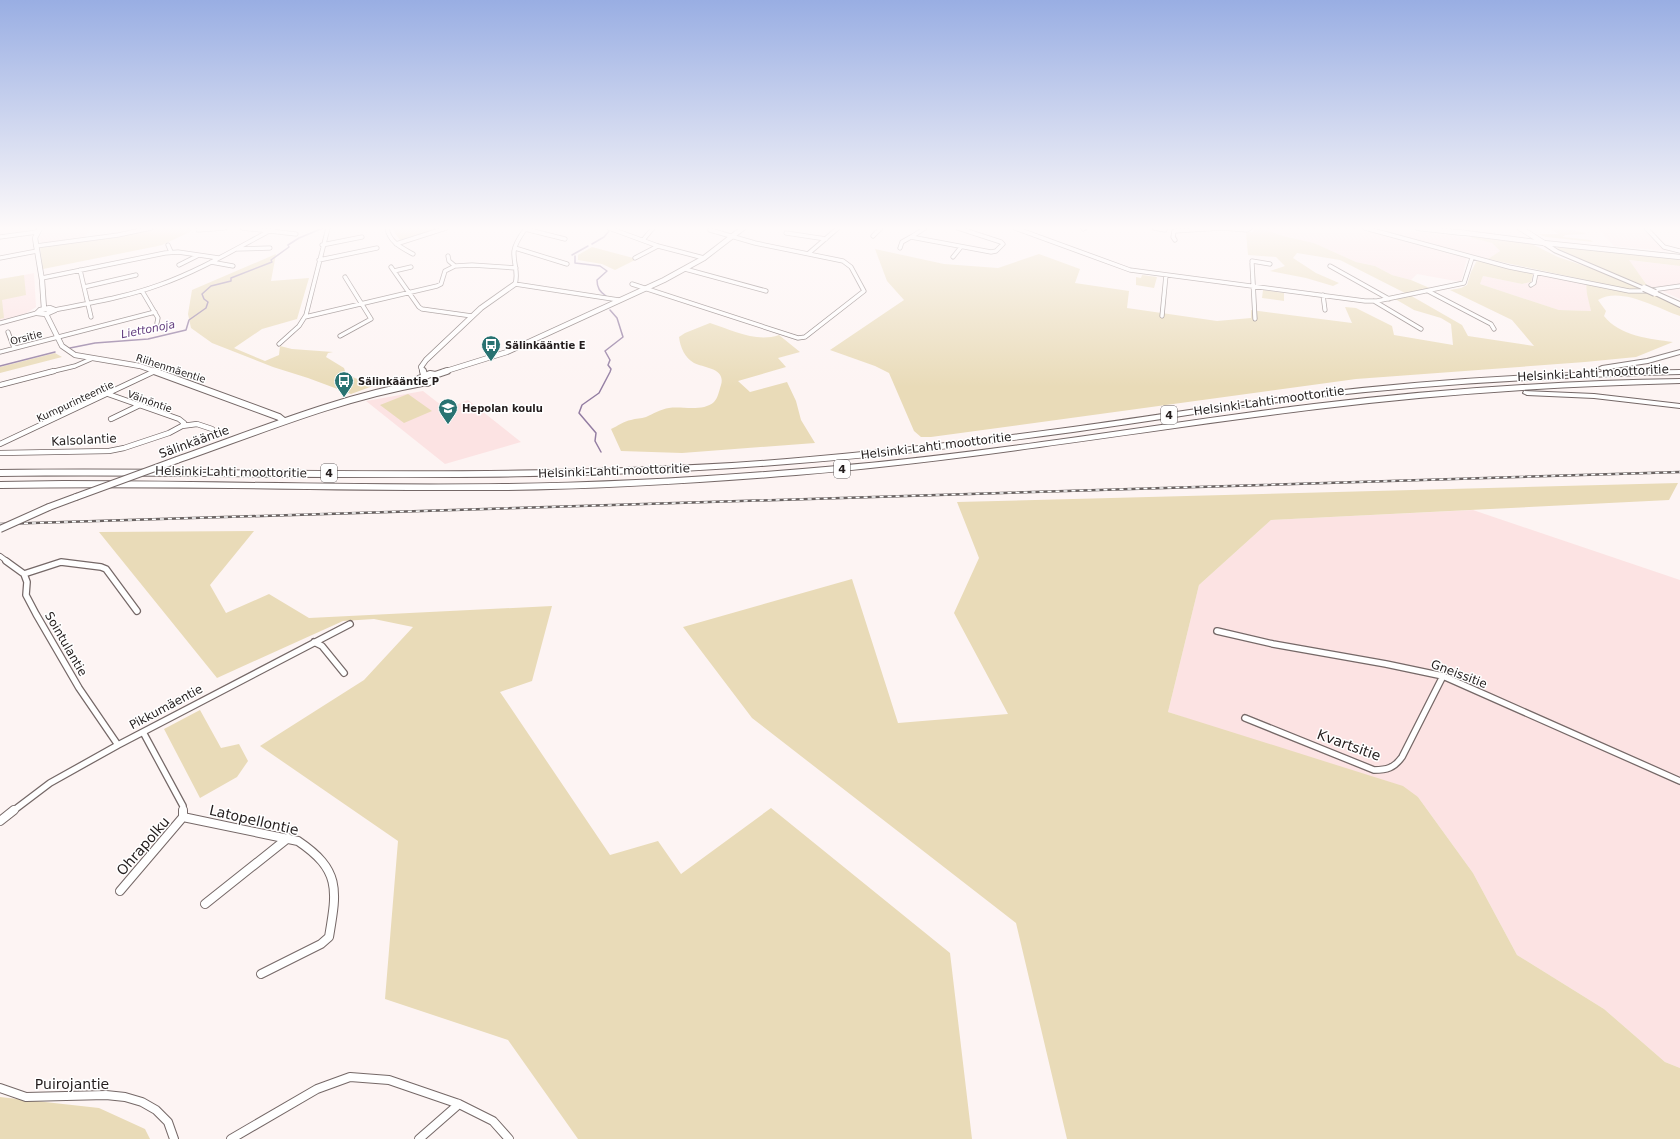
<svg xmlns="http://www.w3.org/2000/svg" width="1680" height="1139" font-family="'DejaVu Sans',sans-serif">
	<rect width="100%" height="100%" fill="#fdf4f3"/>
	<path fill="#fce3e3" d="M0 228H90L85 238 48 243 41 242 39 239 43 230 0 235Z
		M1260 228H1361L1467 258 1461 282 1417 274 1411 280 1392 275 1375 266 1356 262 1314 243 1283 236Z
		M1387 228 1472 238 1492 243 1500 251 1488 259 1376 229Z
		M1597 228H1616L1648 231 1667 251 1614 246Z
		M1628 260 1680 266V299L1660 290 1663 289 1648 286Z
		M34 273 36 307 25 314 0 321V280Z
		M1533 274 1586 283 1591 311 1559 310 1480 284 1483 276 1522 284 1531 282Z
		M423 391 446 409 468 400 521 442 445 464 366 401Z
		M1473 510 1680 580V1068L1665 1062 1604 1009 1517 955 1473 873 1418 797 1168 712 1199 585 1271 520Z"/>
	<path fill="#e9dbb8" d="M157 228H192L190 232 162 245 153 247 43 269 40 248 44 246 128 235Z
		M396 228 397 229 404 228H440L400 240 392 229Z
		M1256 228H1260L1283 236 1314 243 1356 262 1375 266 1392 275 1411 280 1432 289 1408 294 1462 325 1468 336 1534 346 1512 320 1450 290 1461 288 1467 285 1471 272 1477 260 1533 274 1531 282 1522 284 1483 276 1480 284 1559 310 1591 311 1587 294 1586 283 1629 292H1649L1680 308V316C1657 308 1620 286 1598 300L1606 311 1604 316C1619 336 1651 339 1673 342L1636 357 1585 362 1356 379 931 437H921L914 431 889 373 875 366 830 350 904 300 887 281 875 249 944 264 998 268 1039 254 1080 269 1075 283 1129 291 1127 308 1217 321 1251 318V310L1352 323 1345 307 1356 308 1392 326 1394 335 1453 345 1451 324 1441 318 1414 310 1390 296 1405 293 1340 260 1297 253 1293 258 1316 273 1339 283 1333 286 1306 278 1270 271 1285 266 1276 257 1248 255 1246 232H1253Z
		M1541 228C1556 228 1572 228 1586 234L1565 235 1563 237 1591 240 1593 242 1546 237 1538 234H1559L1552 230Z
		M1471 236 1532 244 1558 257 1608 274 1641 289 1632 290 1488 259 1500 251 1492 243 1472 238Z
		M1560 246 1680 258V266L1629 260 1649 288C1618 274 1586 264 1557 248Z
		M592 247 637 259 615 270 602 264 578 260V255Z
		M276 254 271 281 309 278 297 319 262 329 234 348 265 361 279 355 280 346 292 349 333 352 328 353 326 357 344 368 346 374 373 386 351 394 308 378 273 367 212 343 191 328 188 314 192 290Z
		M24 275 26 295 2 300 4 318 0 319V279Z
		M1142 275 1157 277 1154 288 1136 285V277L1141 278Z
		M1263 290 1284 293V301L1262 298Z
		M710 323C732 330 756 343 779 335L800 352 778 358 786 367 738 381 750 392 787 382 796 401 801 420 815 443 682 453 621 451 611 429C618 426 624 421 631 420 636 418 641 419 646 417 653 414 661 409 669 408 682 406 703 412 714 402 718 398 719 391 721 385 726 368 704 368 694 363 685 358 680 347 679 337L685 333Z
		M55 353 62 357 0 373V367Z
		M408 394 432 411 404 423 380 405Z
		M1678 483 1669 500 1271 520 1199 585 1168 712 1403 786 1418 797 1473 873 1517 955 1604 1009 1665 1062 1680 1068V1139H1067L1016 923 752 718 683 627 852 579 898 723 1008 714 954 613 979 558 957 502Z
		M254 531 210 585 226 613 269 594 309 618 552 606 532 681 500 692 610 855 658 841 681 874 771 808 950 953 972 1139H578L508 1040 385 999 398 841 260 746 364 680 413 627 374 619 343 621 217 678 99 532Z
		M200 710 221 748 239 744 248 761 237 777 200 798 164 729Z
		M0 1097 99 1108 145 1129 150 1139H0Z"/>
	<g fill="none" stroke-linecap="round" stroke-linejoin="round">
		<path stroke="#937da2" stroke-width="1.5" d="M592 244 604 237 609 231
			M572 255 588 246
			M575 256V263L600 266 607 271 597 280C597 288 600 292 606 296
			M70 348 95 343 148 339 186 330 189 320 206 308 208 302 204 299 202 294 211 286 231 281V278L272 262 271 260 289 247 288 245 299 238 323 228
			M0 366 55 352
			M601 452 595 441 596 433 579 413 582 405 599 393 610 372 611 369 608 365 610 360 605 351 623 337 617 318 610 310"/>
		<g stroke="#756867" stroke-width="5">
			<path id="street-far3" d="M242 228 296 234
				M387 228C389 242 402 248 413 254
				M526 228C521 235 515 243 514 251 513 263 519 273 515 284L619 300
				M609 228 658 246 704 258
				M925 228 911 237 991 252 996 251 1003 244 1001 242 958 228
				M1015 228 1130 270 1365 301H1377L1464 283 1472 258
				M1154 228 1165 230
				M1365 228 1509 267 1629 291H1645L1680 286
				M1646 228 1664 247 1680 251
				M525 229 565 239
				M1083 229 1085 228
				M198 230 225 228
				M786 233 826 239
				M873 236 881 228
				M0 237 37 232
				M643 240 653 228
				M1175 240 1173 237 1174 231 1222 228 1247 230 1250 228
				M396 244 446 228
				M168 245 171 252
				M322 245 362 237
				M36 246 118 235 151 228
				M515 248 567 264
				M900 248 902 242 911 237
				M237 249 270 248
				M809 253 838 228
				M953 257 961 247
				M0 258 37 251
				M635 258 658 246
				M319 260 377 248
				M1252 261 1270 264
				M211 262 233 266
				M1252 263 1255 319
				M179 265 197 256
				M455 266 472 265 516 268
				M1330 266 1389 299
				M391 267 419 307 422 309 472 316
				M685 269 766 291
				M80 270 91 317
				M394 271 411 267
				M42 278 165 253 178 252 219 258
				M632 284 798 338 805 337 864 291 851 267 843 261 755 243 710 230
				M1531 285 1534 283 1536 273
				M84 287 136 275
				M142 291 158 318 157 323
				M1428 291 1491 324 1494 329
				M1323 295 1325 310
				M1374 301 1421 329
				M55 310C90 303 126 297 159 285 199 271 237 248 275 228
				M1162 316 1166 275
				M305 317 437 286 441 284 445 271 455 266 449 261 448 256
				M0 323 37 313
				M8 332 14 348
				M340 336 371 319 345 277
				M279 344 299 326 306 315 328 228
				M0 352 155 312
				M50 372 75 366 91 359
				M153 372 156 371"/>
		</g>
		<g stroke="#756867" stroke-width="6">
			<path id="street-far2" d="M0 385 54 371
				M108 394 179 419 184 423 182 426
				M111 419 140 405
				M0 444 155 371
				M0 453 109 451 124 448 169 433 182 426 197 424 212 429
				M0 556 8 562"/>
		</g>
		<g stroke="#756867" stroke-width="8">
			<path id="street-far1" d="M6 561 24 574 27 582 26 595 36 614 79 688 118 745
				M24 574 61 562 101 567 106 569 137 611
				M1217 631 1273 644 1386 664 1443 676 1680 781
				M314 642 322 646 344 673
				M1245 718 1374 770C1387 770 1394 768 1402 757L1443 676
				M143 732 183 806V811
				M13 811 50 783 118 745 350 624"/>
		</g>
		<g stroke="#756867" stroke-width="10">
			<path id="street" d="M183 810V817L298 841C341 870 337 890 329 937L321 944 261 974
				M0 821 14 810
				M120 891 183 817
				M205 904 288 838
				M0 1088 26 1097 106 1095 125 1097 142 1102 156 1110 168 1122 174 1139
				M231 1139 317 1089 350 1077 389 1080 459 1104 493 1121 509 1139
				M419 1139 459 1104"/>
		</g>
		<g stroke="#756867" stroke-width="6">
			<path id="secondary-far1" d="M40 228 35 238 42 280 44 309
				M1418 228 1463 233
				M1458 232 1544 243 1680 257
				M50 308 55 310 46 314 37 313 40 310Z
				M46 314 62 346 75 355 140 366 157 372
				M423 372 421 367 426 360 481 308 515 284
				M443 372 507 352 664 280 704 258 743 228"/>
		</g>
		<g stroke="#756867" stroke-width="8">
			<path id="secondary" d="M154 371 279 417 284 421
				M423 371 424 375
				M430 374 435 375 436 379 427 383 419 381V379Z
				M435 375 447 371
				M177 460C257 432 338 398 422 383
				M49 507 76 497"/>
		</g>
		<g stroke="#756867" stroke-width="6">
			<path id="primary" d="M1520 228 1544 243"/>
		</g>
		<g stroke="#756867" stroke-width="2">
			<path id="highway" d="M1542 242H1546L1558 250 1647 288 1642 289 1554 252 1542 244Z
				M1655 291 1680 302V307L1653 294 1652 293Z
				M1680 350V354L1648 363 1602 370 1598 368 1602 366 1647 359Z
				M1680 370V374C1556 377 1432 384 1308 398 1230 408 1152 421 1073 432 978 445 883 457 787 464 525 486 262 473 0 476V470C262 467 525 480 787 459 883 451 978 440 1073 427 1152 416 1230 403 1308 394 1432 379 1556 372 1680 370Z
				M1680 379V383C1559 386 1437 394 1317 409 1143 430 971 461 796 475 697 483 599 489 500 490 333 491 167 485 0 488V482L63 481C209 481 356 486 503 484 614 483 726 476 837 466 997 452 1155 424 1314 404 1436 389 1558 381 1680 379Z
				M1524 391 1594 394 1680 404V408L1594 398 1527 395 1523 393Z"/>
		</g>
		<use href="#street-far3" stroke="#fff" stroke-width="3.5"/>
		<use href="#street-far2" stroke="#fff" stroke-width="4.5"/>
		<use href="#street-far1" stroke="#fff" stroke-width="5.5"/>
		<use href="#street" stroke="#fff" stroke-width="8"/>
		<use href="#secondary-far1" stroke="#fff" stroke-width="4.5"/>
		<use href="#secondary" stroke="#fff" stroke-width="6"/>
		<use href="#primary" stroke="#fff" stroke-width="5"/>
		<use href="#highway" fill="#fff" fill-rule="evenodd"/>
		<g stroke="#696261" stroke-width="2.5">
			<path id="rail" d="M0 524 1680 472"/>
		</g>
		<use href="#rail" stroke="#fff" stroke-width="1.5" stroke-dasharray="4" stroke-linecap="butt"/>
		<g stroke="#756867" stroke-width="8" stroke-linecap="butt">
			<path id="secondary-bridge" d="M76 497 177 460
				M0 529 49 507"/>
		</g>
		<g stroke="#756867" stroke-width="8" stroke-linecap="butt">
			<path id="highway-bridge" d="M1644 288 1655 293"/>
		</g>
		<use href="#secondary-bridge" stroke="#fff" stroke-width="6"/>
		<use href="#highway-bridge" stroke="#fff" stroke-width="6"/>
	</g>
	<linearGradient id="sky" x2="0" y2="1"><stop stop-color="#99aee3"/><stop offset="0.59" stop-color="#fefafa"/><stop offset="1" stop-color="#fefafa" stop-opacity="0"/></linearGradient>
	<rect width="1680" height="387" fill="url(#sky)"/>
	<defs>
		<g id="bus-pin" transform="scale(1)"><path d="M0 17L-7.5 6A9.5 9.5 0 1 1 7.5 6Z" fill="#297372" stroke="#fff"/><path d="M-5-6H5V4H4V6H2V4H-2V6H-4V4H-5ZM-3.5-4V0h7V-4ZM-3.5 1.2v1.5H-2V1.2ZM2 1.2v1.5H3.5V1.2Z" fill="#fff"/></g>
		<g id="school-pin" transform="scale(1)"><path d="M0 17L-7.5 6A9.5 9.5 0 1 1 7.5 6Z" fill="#297372" stroke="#fff"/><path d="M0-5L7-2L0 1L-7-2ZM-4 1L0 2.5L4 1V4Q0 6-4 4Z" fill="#fff"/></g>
	</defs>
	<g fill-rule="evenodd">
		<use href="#bus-pin" x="491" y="345"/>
		<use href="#bus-pin" x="344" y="381"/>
		<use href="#school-pin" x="448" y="408"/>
	</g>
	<g text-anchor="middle" stroke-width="3" stroke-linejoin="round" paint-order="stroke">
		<g font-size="10" fill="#231d1d" stroke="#fff">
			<text transform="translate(26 337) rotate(-15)" y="4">Orsitie</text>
			<text transform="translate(171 368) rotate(18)" y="4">Riihenmäentie</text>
			<text transform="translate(75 401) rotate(-25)" y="4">Kumpurinteentie</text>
			<text transform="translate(150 401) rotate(20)" y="4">Väinöntie</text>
		</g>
		<g font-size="10" font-weight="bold" fill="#231d1d" stroke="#fff" text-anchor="start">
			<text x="505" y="349">Sälinkääntie E</text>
			<text x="358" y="385">Sälinkääntie P</text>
			<text x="462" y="412">Hepolan koulu</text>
		</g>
		<g font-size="11" font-style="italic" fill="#643e7f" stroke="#fff">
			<text transform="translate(148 329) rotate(-11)" y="4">Liettonoja</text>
		</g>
		<g fill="#fff" stroke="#656161" stroke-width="1">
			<rect x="1161" y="406" width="16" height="18" rx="3"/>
			<rect x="834" y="460" width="16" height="18" rx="3"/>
			<rect x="321" y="464" width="16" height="18" rx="3"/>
		</g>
		<g font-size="11" font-weight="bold" fill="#231d1d">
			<text x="1169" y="419">4</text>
			<text x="842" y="473">4</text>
			<text x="329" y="477">4</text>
		</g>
		<g font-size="12" fill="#231d1d" stroke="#fff">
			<text transform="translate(1593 373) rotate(-3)" y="4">Helsinki-Lahti moottoritie</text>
			<text transform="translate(1269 401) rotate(-8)" y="4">Helsinki-Lahti moottoritie</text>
			<text transform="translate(84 440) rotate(-3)" y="4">Kalsolantie</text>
			<text transform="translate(194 442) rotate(-20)" y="4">Sälinkääntie</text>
			<text transform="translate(936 446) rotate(-7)" y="4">Helsinki-Lahti moottoritie</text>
			<text transform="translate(614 471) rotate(-2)" y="4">Helsinki-Lahti moottoritie</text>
			<text transform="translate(231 472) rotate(1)" y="4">Helsinki-Lahti moottoritie</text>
			<text transform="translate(66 644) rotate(60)" y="4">Sointulantie</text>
			<text transform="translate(1459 674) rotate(21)" y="4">Gneissitie</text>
			<text transform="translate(166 707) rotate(-28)" y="4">Pikkumäentie</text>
		</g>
		<g font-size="14" fill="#231d1d" stroke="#fff">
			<text transform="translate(1349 745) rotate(20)" y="5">Kvartsitie</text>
			<text transform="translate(254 820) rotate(13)" y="5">Latopellontie</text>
			<text transform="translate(143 846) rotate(-49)" y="5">Ohrapolku</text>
			<text x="72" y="1089">Puirojantie</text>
		</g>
	</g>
</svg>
